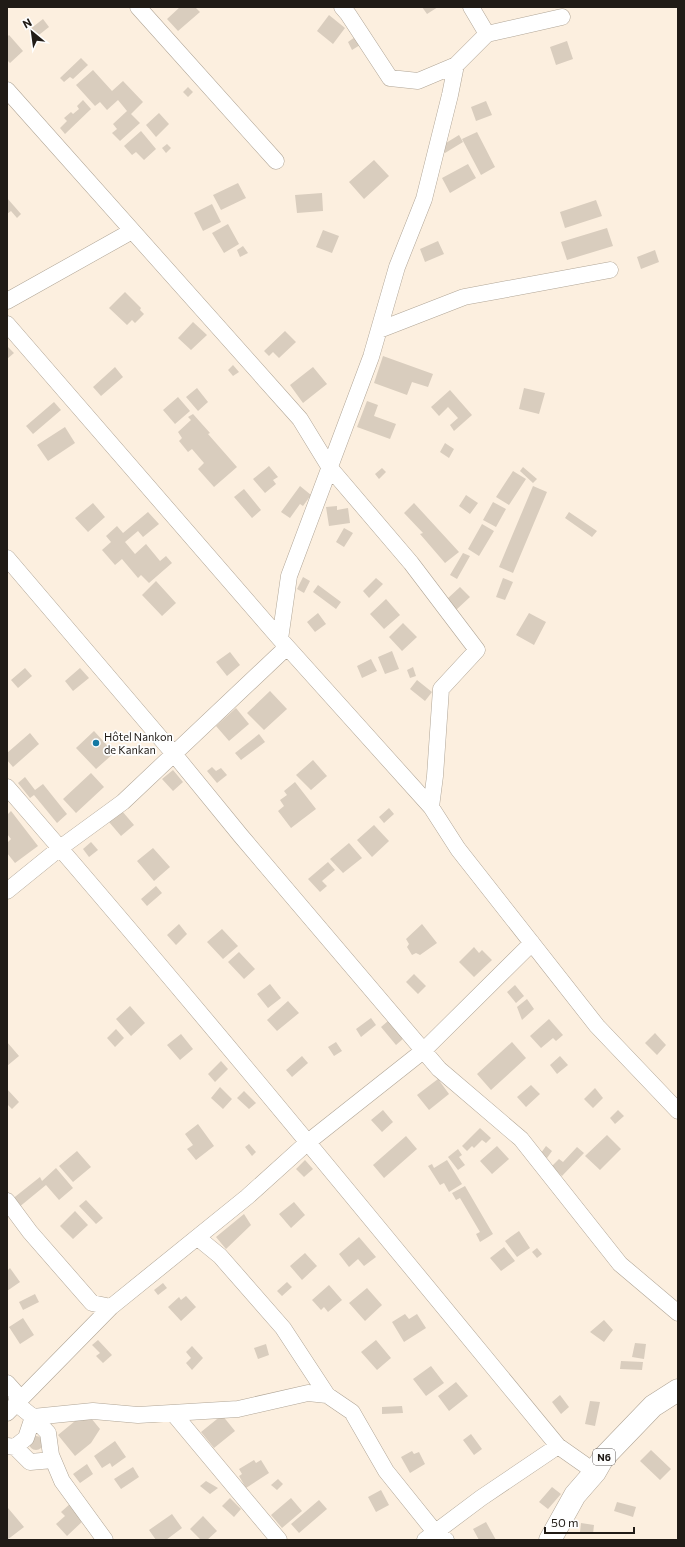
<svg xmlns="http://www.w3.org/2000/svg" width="685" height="1547" font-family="Commissioner,sans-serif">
	<rect width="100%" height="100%" fill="#fcefdf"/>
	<path fill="#d9cdbe" d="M180 7H195L200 12 178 31 167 19Z
		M422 7H438L427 14Z
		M329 15 345 28 333 44 317 31Z
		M43 19 49 27 35 38 29 30Z
		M9 35 23 51 10 63 7 60V37Z
		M355 37 360 45 352 50 348 42Z
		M567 41 573 59 556 65 550 47Z
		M81 58 88 65 73 79 70 77 64 82 60 78Z
		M93 70 112 91 123 81 143 102 131 114 140 123 120 141 112 133 117 129 113 124 127 111 118 100 107 110 100 102 95 106 76 85Z
		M188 87 193 92 188 97 183 92Z
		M83 100 91 109 65 134 60 128 67 121 64 118 71 112 73 114 79 109 77 106Z
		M486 101 492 115 476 121 471 107Z
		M159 113 169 124 156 137 146 125Z
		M141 131 156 149 144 160 136 152 132 155 124 146Z
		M477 132 495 167 481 175 462 139Z
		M459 135 463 142 445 153 441 146Z
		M167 144 171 148 166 153 162 148Z
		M374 160 389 176 364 199 349 182Z
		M468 164 476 178 450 193 442 178Z
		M238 183 246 198 221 210 213 195Z
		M322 193 323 211 297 213 295 195Z
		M7 198 21 214 17 218 11 211 7 214Z
		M596 200 602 216 565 228 560 212Z
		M212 204 221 222 203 231 194 213Z
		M228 224 239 244 224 253 212 233Z
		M607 228 613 246 567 260 561 242Z
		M323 230 339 236 332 253 316 247Z
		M438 241 444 254 425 262 420 249Z
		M243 246 248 253 240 257 237 250Z
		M655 250 659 262 641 269 637 257Z
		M125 292 141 308 140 310 144 314 135 323 132 320 127 325 109 308Z
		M193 322 207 335 191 350 178 338Z
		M285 331 296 342 279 358 273 352 269 356 264 351Z
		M7 346 14 353 7 359Z
		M383 356 433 374 428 387 412 382 407 395 374 383Z
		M233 365 239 372 233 376 228 370Z
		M115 367 123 377 101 396 93 387Z
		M313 367 327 384 303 403 290 385Z
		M197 388 208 402 198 411 186 397Z
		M524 388 545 393 539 414 519 409Z
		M450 390 472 415 454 431 450 425 458 418 448 407 439 416 431 407Z
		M178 397 190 411 175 424 163 410Z
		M367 401 378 405 374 416 396 424 390 439 357 427Z
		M54 402 61 410 33 434 26 426Z
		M193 414 210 433 208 434 237 467 214 487 198 469 204 463 192 449 188 452 179 441 182 438 178 432 191 420 188 417Z
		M65 427 75 443 48 461 37 445Z
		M445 443 454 449 449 458 440 452Z
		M269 466 278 477 273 480 276 484 265 493 253 479Z
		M523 467 537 479 533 483 520 471Z
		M382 468 386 472 379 479 375 474Z
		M513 471 526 479 509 505 496 497Z
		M300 486 311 495 303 506 300 504 290 518 281 512Z
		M533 486 547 492 513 573 499 567Z
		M244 489 261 510 252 518 234 497Z
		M466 495 478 503 470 514 459 506Z
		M493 502 506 509 496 527 483 520Z
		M93 503 105 517 88 532 75 518Z
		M414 503 459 552 445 563 420 534 423 533 404 513Z
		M337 506V510L348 508 350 523 329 526 326 507Z
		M148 512 159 524 143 537 138 531 125 542 135 554 146 544 160 561 166 556 172 563 149 583 141 575 138 578 122 559 115 565 102 550 111 542 106 536 117 526 123 533Z
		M569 512 597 531 592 537 565 518Z
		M482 524 494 531 479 556 468 549Z
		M344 528 353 533 344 547 336 542Z
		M463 553 470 556 457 579 450 575Z
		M303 577 310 581 304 593 297 589Z
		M376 578 383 584 369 598 363 591Z
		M503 578 513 582 505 600 496 597Z
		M156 581 176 603 162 616 142 595Z
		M318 585 341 602 336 609 313 592Z
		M460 587 470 597 456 610 446 600Z
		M386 599 400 615 384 629 370 614Z
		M318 613 326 624 315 632 307 622Z
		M529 613 546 622 534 645 516 635Z
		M403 623 417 637 402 651 389 637Z
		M392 651 399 669 385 674 378 657Z
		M230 652 240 665 227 676 216 662Z
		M371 659 377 671 362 678 357 666Z
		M413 667 416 676 410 678 407 670Z
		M25 668 32 676 18 688 11 680Z
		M80 668 89 678 73 691 65 681Z
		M417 680 432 692 425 701 410 689Z
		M270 691 287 709 264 730 247 713Z
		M236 708 249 724 229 741 216 726Z
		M94 731 114 753 96 769 76 748Z
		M30 733 39 744 13 767 7 760V753Z
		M259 734 265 742 241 760 235 753Z
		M313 760 327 776 311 790 296 775Z
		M212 767 216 771 221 768 227 775 217 783 207 771Z
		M173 770 183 782 173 791 162 779Z
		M91 773 104 787 76 813 63 799Z
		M25 777 35 790 43 784 67 814 57 823 34 795 30 798 18 783Z
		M295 782 316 809 291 828 278 811 284 806 280 800 287 795 284 791Z
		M389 808 394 814 384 823 379 817Z
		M11 811 38 846 15 863 7 853V843L11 839 7 834V815Z
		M122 811 134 825 121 836 109 822Z
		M374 825 389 841 372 857 357 840Z
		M91 842 98 850 89 857 83 849Z
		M349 843 362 858 343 873 330 859Z
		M153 848 170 867 154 881 137 861Z
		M328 862 335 870 322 881 327 886 320 892 308 879Z
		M156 886 162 893 147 906 141 899Z
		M179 924 187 934 176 945 167 935Z
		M422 924 437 943 420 955 416 953 412 955 407 947 409 944 406 939Z
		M222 929 238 946 223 959 207 942Z
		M474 947 479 953 482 950 492 960 474 977 459 962Z
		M239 952 255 969 244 979 228 962Z
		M414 974 426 986 418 994 406 982Z
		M270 984 281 998 268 1008 257 994Z
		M515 985 524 996 516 1003 507 992Z
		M527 999 534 1009 522 1020 517 1007Z
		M288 1001 299 1013 277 1031 267 1020Z
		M130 1006 145 1023 131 1036 116 1019Z
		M371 1018 376 1025 361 1037 356 1029Z
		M549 1019 563 1035 556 1041 553 1038 541 1048 530 1036Z
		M388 1021 404 1038 396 1045 381 1027Z
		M116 1029 124 1038 115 1047 107 1038Z
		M655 1033 666 1045 657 1055 645 1043Z
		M181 1034 193 1049 180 1060 167 1045Z
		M7 1042 19 1056 7 1066Z
		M336 1042 342 1051 334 1056 328 1047Z
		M512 1042 526 1058 491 1090 477 1074Z
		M302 1056 308 1063 292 1077 286 1070Z
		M560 1056 568 1065 557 1074 550 1065Z
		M221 1061 228 1069 215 1082 208 1074Z
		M438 1079 449 1094 429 1110 417 1095Z
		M531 1085 540 1094 526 1107 517 1097Z
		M220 1087 232 1099 223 1109 211 1098Z
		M595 1088 603 1098 593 1108 584 1099Z
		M7 1089 19 1102 12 1109 7 1104Z
		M244 1091 256 1103 249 1109 237 1098Z
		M383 1110 393 1122 382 1132 371 1120Z
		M618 1110 624 1116 615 1124 610 1118Z
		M198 1124 214 1146 196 1160 187 1149 193 1145 185 1134Z
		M480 1128 491 1138 486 1143 482 1140 474 1148 472 1146 467 1151 462 1146Z
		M607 1135 621 1149 600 1170 585 1156Z
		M406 1136 417 1149 384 1178 373 1165Z
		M249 1144 256 1152 252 1156 245 1147Z
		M497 1146 509 1159 492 1174 480 1161Z
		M546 1146 552 1151 547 1158 541 1153Z
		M577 1147 584 1153 562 1176 551 1167 559 1159 563 1162Z
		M458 1149 462 1155 459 1157 465 1165 458 1170 448 1157Z
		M77 1151 91 1167 73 1182 59 1166Z
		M305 1160 313 1169 304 1177 296 1169Z
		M447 1160 462 1184 449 1192 444 1183 440 1185 428 1166 432 1164 434 1168Z
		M56 1168 73 1188 59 1200 46 1185 18 1208 11 1200 40 1177 42 1181Z
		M465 1186 493 1234 480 1242 476 1234 480 1232 460 1198 456 1200 452 1193Z
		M86 1200 103 1218 96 1224 79 1206Z
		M294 1202 305 1215 291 1228 279 1214Z
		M75 1211 88 1225 73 1239 60 1226Z
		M244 1214 251 1225 226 1249 216 1237Z
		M519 1231 530 1248 517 1257 505 1241Z
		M359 1237 376 1257 364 1266 358 1259 349 1267 339 1254Z
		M504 1247 515 1261 501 1271 490 1258Z
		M537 1248 542 1254 537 1258 532 1252Z
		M305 1253 317 1266 302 1280 290 1266Z
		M10 1268 20 1282 7 1291V1271Z
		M287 1282 292 1287 282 1296 277 1291Z
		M163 1283 167 1288 158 1295 154 1290Z
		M329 1285 342 1300 328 1312 324 1307 321 1310 312 1300Z
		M367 1288 382 1305 365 1321 349 1303Z
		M35 1294 39 1302 23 1310 19 1302Z
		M186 1296 196 1307 181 1321 168 1307 179 1297 181 1300Z
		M405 1314 409 1319 417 1314 426 1328 404 1342 392 1322Z
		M23 1318 34 1335 20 1344 9 1327Z
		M604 1320 613 1330 604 1342 590 1332Z
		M98 1340 112 1355 103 1363 96 1356 100 1353 92 1345Z
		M376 1340 391 1358 377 1370 361 1352Z
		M635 1343 646 1344 644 1359 632 1357Z
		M266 1344 269 1355 258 1359 254 1348Z
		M192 1346 203 1358 192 1370 186 1363 191 1358 186 1352Z
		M621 1361 643 1362 642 1370 620 1369Z
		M431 1366 444 1383 426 1396 413 1379Z
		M456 1382 468 1396 449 1411 438 1396Z
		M560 1395 569 1407 561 1414 552 1402Z
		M590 1401 600 1402 595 1426 585 1424Z
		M402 1406 403 1413 382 1414V1407Z
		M86 1412 100 1429 91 1443 75 1456 58 1435Z
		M222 1415 235 1431 214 1448 201 1432Z
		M471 1434 482 1449 474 1455 463 1440Z
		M29 1443a7 7 0 1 1 14 0a7 7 0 1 1-14 0Z
		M115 1441 126 1457 112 1467 110 1463 102 1468 94 1456Z
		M651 1450 671 1469 660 1480 640 1461Z
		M412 1451 414 1454 419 1452 425 1464 410 1473 401 1457Z
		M254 1460 256 1463 261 1460 269 1473 246 1488 239 1476 242 1474 239 1469Z
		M87 1464 93 1474 80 1483 73 1474Z
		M133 1467 139 1477 121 1489 114 1479Z
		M278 1479 283 1484 277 1490 271 1485Z
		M206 1481 218 1488 210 1494 200 1486Z
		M552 1487 561 1494 548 1509 539 1502Z
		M381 1490 389 1505 376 1512 368 1497Z
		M230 1498 241 1509 234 1517 222 1506Z
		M291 1498 302 1511 282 1528 271 1515Z
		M319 1500 327 1509 299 1533 291 1524Z
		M617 1502 636 1507 633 1517 614 1511Z
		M71 1503 85 1519 67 1536 56 1524 65 1516 61 1512Z
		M8 1508 24 1527 7 1540V1509Z
		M172 1514 182 1528 166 1540H156L149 1530Z
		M203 1516 217 1531 207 1540H201L190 1529Z
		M486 1522 496 1540H479L473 1529Z
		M581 1523 594 1525 593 1534 580 1532Z"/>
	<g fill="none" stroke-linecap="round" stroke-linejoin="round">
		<g stroke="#b0a596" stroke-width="17">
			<path id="minor" d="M138 7 276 161
				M471 7 487 34
				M456 65 487 34 562 17
				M7 90 300 419 330 468 411 563 477 650 441 689 435 776 431 807
				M7 301 132 231
				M7 324 280 639 431 807 458 849 597 1026 678 1111
				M379 330 464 297 610 270
				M7 558 174 754 241 836 439 1069 521 1139 620 1264 678 1313
				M280 639 289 576 371 357 397 267 424 199 450 95 456 65 418 81 390 78 348 14 342 7
				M7 787C195 1003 376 1225 558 1446L595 1472
				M7 891 60 848 123 802 287 647
				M7 1201 30 1232 92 1303 111 1307
				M198 1238 220 1256 283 1328 327 1395
				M7 1383 16 1393 17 1404 33 1417 48 1433 51 1455 62 1481 105 1540
				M7 1413 111 1307 247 1197 308 1142 423 1051 532 943
				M173 1413 279 1540
				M7 1446 15 1447 30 1462 53 1460
				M15 1447 26 1438 33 1417 93 1411 138 1415 238 1409 308 1393 327 1395 352 1412 386 1471 435 1532 446 1540
				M425 1540 481 1498 558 1446"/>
		</g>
		<g stroke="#b0a596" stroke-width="23">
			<path id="highway" d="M550 1540 575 1495 595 1472 603 1458 653 1406 678 1390"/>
		</g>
		<use href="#minor" stroke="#fff" stroke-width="16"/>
		<use href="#highway" stroke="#fff" stroke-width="22"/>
	</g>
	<circle fill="#1378a3" stroke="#fefefe" stroke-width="1.5" cx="96" cy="743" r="4"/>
	<g text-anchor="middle" stroke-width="3.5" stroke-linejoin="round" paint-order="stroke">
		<rect fill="#fefefe" stroke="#635f5c" stroke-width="1" x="593" y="1449" width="22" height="16" rx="3"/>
		<g font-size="10" font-weight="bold" fill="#201b16">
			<text x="604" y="1461">N6</text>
		</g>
		<g font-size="11" fill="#201b16" stroke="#fefefe" text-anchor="start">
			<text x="104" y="741">Hôtel Nankon<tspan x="104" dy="13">de Kankan</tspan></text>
		</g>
	</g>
	<rect width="685" height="1547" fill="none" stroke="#201b16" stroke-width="16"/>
	<g transform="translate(32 32) rotate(331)" stroke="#fefefe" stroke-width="3" paint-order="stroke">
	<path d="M0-3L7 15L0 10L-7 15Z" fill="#201b16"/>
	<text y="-6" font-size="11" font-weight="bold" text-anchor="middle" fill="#201b16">N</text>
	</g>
	<path d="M545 1527v6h89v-6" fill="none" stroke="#201b16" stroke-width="2"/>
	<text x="551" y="1527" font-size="12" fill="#201b16" stroke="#fefefe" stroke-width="3" paint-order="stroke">50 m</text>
</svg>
